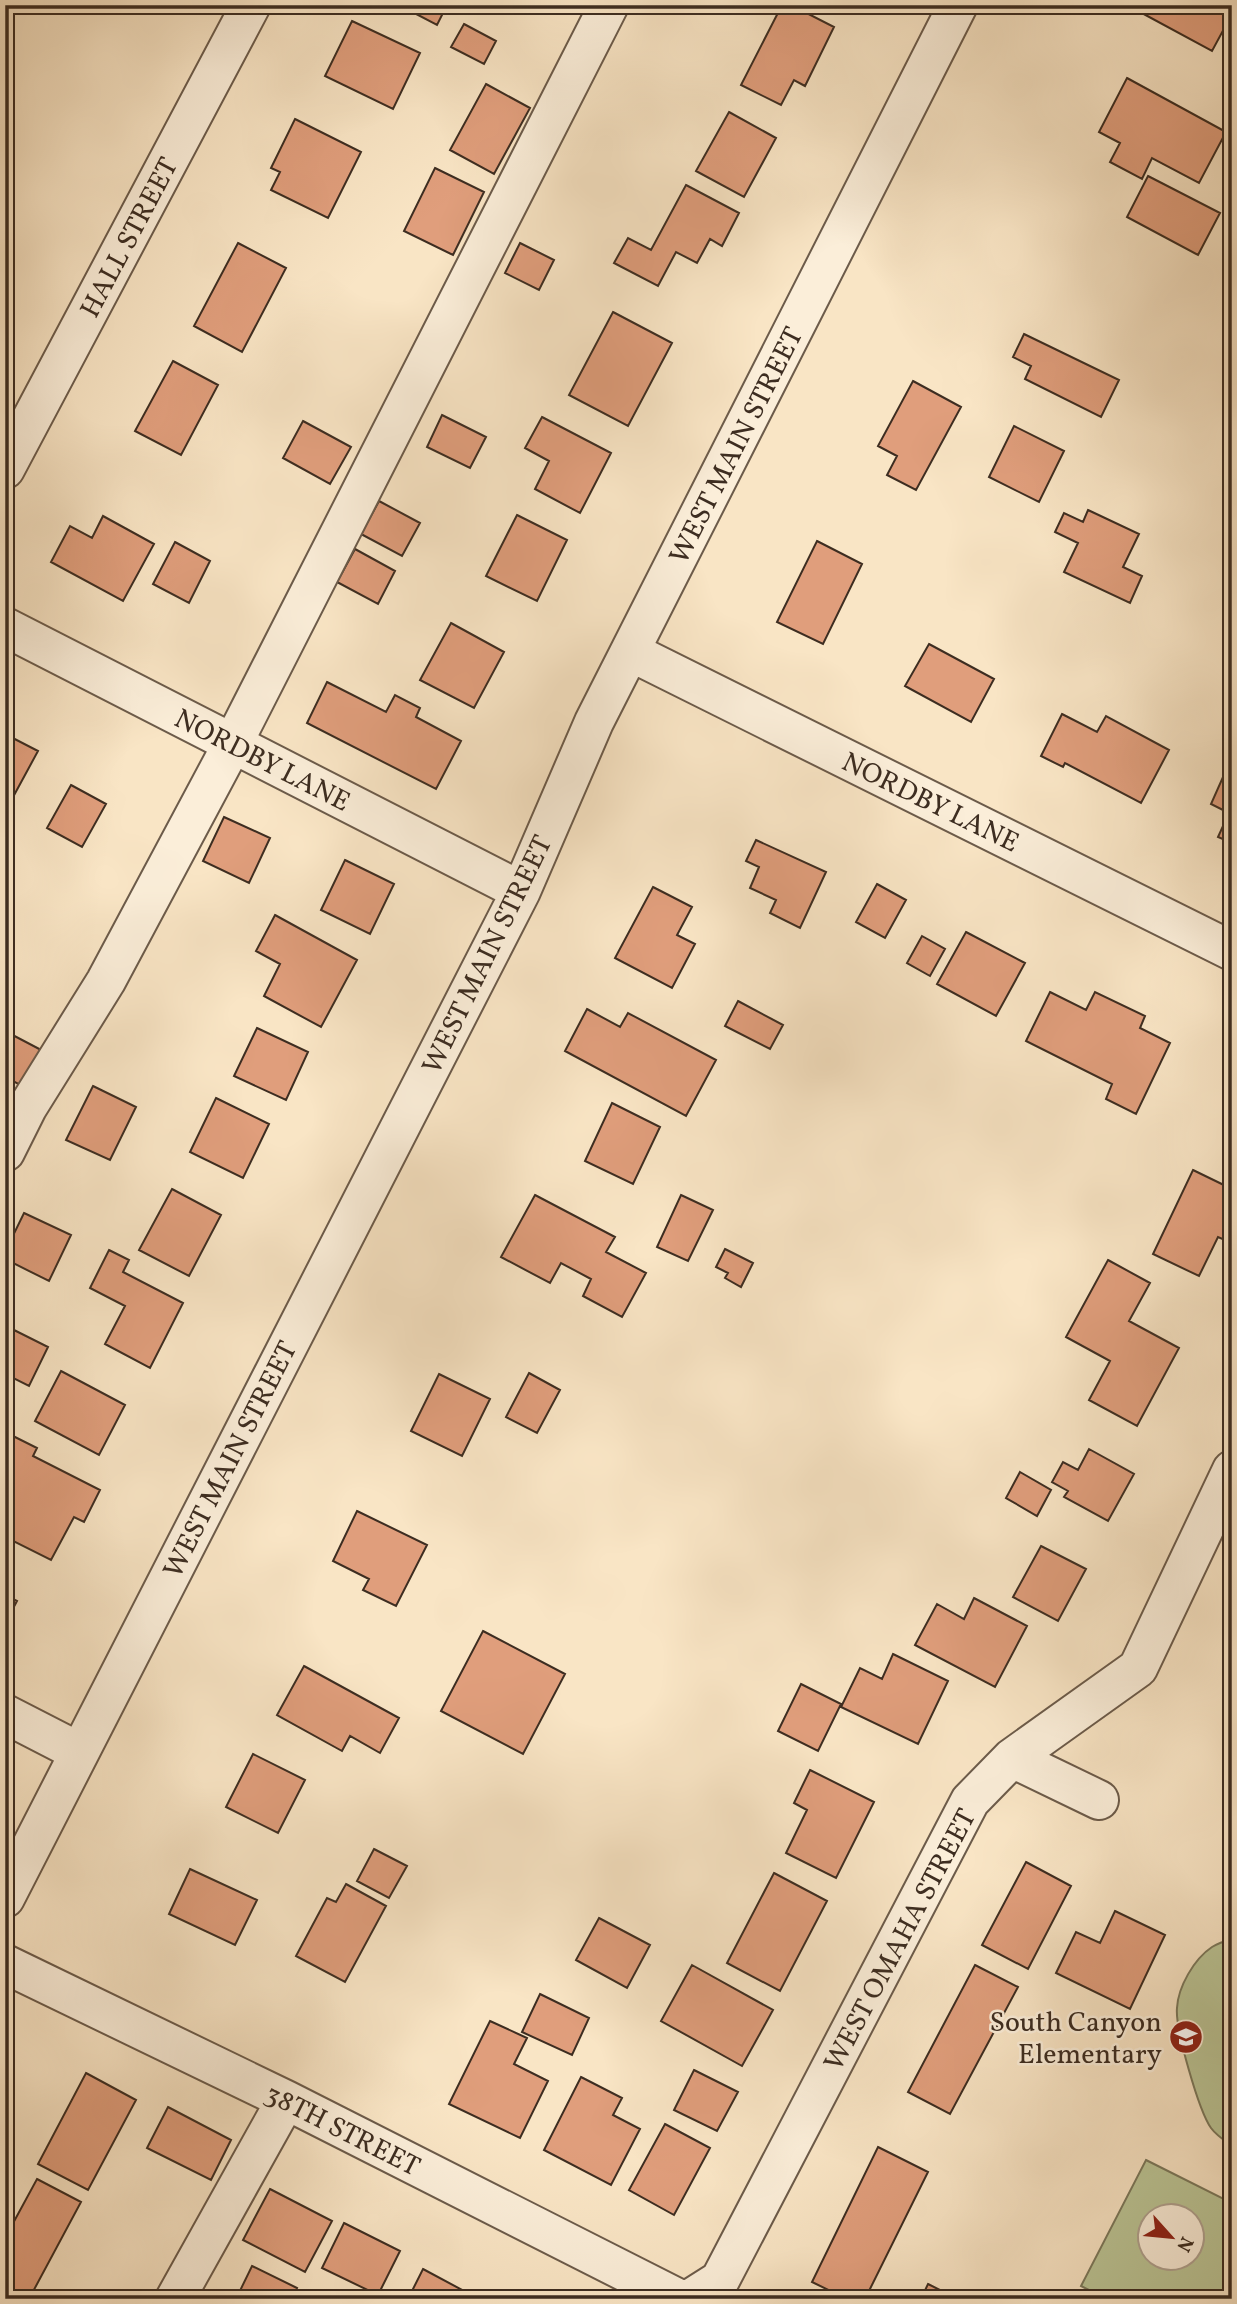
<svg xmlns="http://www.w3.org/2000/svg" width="1237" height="2304" font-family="Vollkorn,serif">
	<rect width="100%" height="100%" fill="#f9e5c5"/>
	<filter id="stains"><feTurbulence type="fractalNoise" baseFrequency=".00286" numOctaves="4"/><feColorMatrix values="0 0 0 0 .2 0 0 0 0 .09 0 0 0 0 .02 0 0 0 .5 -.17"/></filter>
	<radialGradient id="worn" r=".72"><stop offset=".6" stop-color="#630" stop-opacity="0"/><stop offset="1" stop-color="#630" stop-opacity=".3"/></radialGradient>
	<path fill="#bbc596" stroke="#7c795c" stroke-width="2" fill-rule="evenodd" d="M1232 1939V2146C1225 2141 1216 2135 1211 2128 1199 2111 1175 2029 1177 2008 1178 1987 1194 1959 1212 1947 1217 1944 1225 1941 1232 1939Z
		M1146 2160 1232 2203V2299H1107L1081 2286ZM1150 2216H1192V2258H1150Z"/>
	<path fill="#e09e7c" stroke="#3d2d21" stroke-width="2" d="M399 5H447L437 25Z
		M782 5H791L834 27 805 86 794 80 781 105 741 85Z
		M1127 5H1232V14L1212 51Z
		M352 21 420 53 393 109 325 76Z
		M464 24 496 41 484 64 451 47Z
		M1127 78 1226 132 1199 183 1152 158 1142 179 1110 162 1120 143 1099 132Z
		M486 84 530 108 494 174 450 150Z
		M729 112 776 138 744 197 696 171Z
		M295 119 361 152 328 218 271 190 280 172 271 168Z
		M435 168 484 192 453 255 404 231Z
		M1148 176 1220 213 1198 255 1127 217Z
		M686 185 739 213 722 246 710 239 697 263 676 252 658 286 614 263 628 238 651 250Z
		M238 243 286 268 242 352 194 326Z
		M520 243 554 260 539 290 505 273Z
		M613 312 672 343 628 426 569 395Z
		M1024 334 1119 380 1101 417 1025 379 1031 366 1013 357Z
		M173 361 218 385 181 455 135 431Z
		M913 381 961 407 916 490 887 475 897 456 878 446Z
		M442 415 486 437 470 468 427 447Z
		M542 417 611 453 580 513 535 489 549 461 525 448Z
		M303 421 351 447 330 484 283 458Z
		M1014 426 1064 451 1039 502 989 477Z
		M379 501 420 523 402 556 361 534Z
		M1088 510 1139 534 1123 567 1142 576 1130 603 1064 572 1078 543 1055 532 1064 513 1083 522Z
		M517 515 567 540 537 601 486 576Z
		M103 516 154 544 123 601 51 562 70 526 92 538Z
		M817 541 862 564 823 644 777 622Z
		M175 542 210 561 189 603 153 584Z
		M355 549 395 571 378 604 337 582Z
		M451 623 504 652 474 708 420 680Z
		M929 644 994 679 971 722 905 686Z
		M327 682 386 712 395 695 420 708 416 717 461 741 436 789 307 723Z
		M1062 714 1097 732 1106 716 1169 750 1141 803 1065 763 1063 767 1041 756Z
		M5 734 38 751 6 810 5 809Z
		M1227 768 1232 770V843L1218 837 1229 813 1211 804Z
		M71 785 106 804 82 847 47 828Z
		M224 817 270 838 249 883 203 861Z
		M756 840 826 872 800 928 770 913 776 900 750 888 759 867 746 861Z
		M345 860 394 884 370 934 321 910Z
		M877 884 906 900 885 938 856 922Z
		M653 887 692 907 677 935 695 944 672 988 615 958Z
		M275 915 357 960 321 1027 264 996 280 964 256 951Z
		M966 932 1025 963 996 1016 937 984Z
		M922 936 945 949 930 976 907 963Z
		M1050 992 1086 1010 1095 992 1145 1016 1140 1028 1170 1043 1136 1114 1106 1099 1112 1084 1026 1041Z
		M738 1001 783 1025 770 1049 725 1026Z
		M587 1009 620 1027 628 1013 716 1060 686 1116 565 1051Z
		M257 1028 308 1052 286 1100 234 1076Z
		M5 1031 45 1052 26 1088 5 1077Z
		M93 1086 136 1107 110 1160 66 1140Z
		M216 1098 269 1124 243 1178 190 1152Z
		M612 1103 660 1127 633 1184 585 1161Z
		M1193 1170 1232 1189V1243L1218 1237 1199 1276 1153 1254Z
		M172 1189 221 1215 189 1276 139 1250Z
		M535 1195 615 1237 606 1252 646 1273 622 1317 583 1296 591 1279 561 1263 550 1283 501 1257Z
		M681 1195 713 1210 688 1261 657 1247Z
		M24 1213 71 1235 49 1281 5 1259V1252Z
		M725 1249 753 1263 741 1287 725 1278 728 1273 716 1267Z
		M109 1250 129 1260 123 1272 183 1303 150 1368 105 1344 125 1306 90 1288Z
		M1108 1260 1150 1283 1129 1321 1179 1348 1137 1426 1089 1400 1110 1361 1066 1337Z
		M14 1330 48 1347 29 1386 5 1374V1347Z
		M61 1371 125 1405 99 1455 35 1421Z
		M529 1373 560 1390 537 1433 506 1417Z
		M439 1374 490 1399 462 1456 411 1431Z
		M5 1432 37 1448 33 1456 100 1490 84 1522 74 1517 51 1560 5 1537Z
		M1089 1449 1134 1474 1108 1521 1064 1497 1068 1491 1052 1482 1063 1462 1078 1470Z
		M1020 1472 1051 1490 1037 1516 1006 1498Z
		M357 1511 427 1545 396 1606 363 1590 369 1579 333 1561Z
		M1041 1546 1086 1569 1058 1621 1013 1597Z
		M5 1595 17 1601 5 1624Z
		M974 1598 1027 1626 995 1687 915 1645 937 1604 964 1619Z
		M483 1631 565 1674 523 1754 441 1711Z
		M893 1654 948 1681 918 1744 841 1707 860 1668 882 1679Z
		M304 1666 399 1718 380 1753 350 1736 342 1751 277 1715Z
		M801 1684 841 1704 818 1751 778 1731Z
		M253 1754 305 1780 278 1833 226 1807Z
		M810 1770 874 1802 836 1878 786 1853 807 1810 794 1803Z
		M374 1849 407 1866 389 1898 357 1881Z
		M1026 1862 1071 1886 1028 1969 982 1945Z
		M190 1869 257 1900 235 1945 169 1914Z
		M774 1873 827 1901 780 1991 727 1963Z
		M346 1884 386 1906 345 1982 296 1956 327 1898 336 1902Z
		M1115 1911 1165 1935 1130 2009 1056 1973 1076 1932 1100 1943Z
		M599 1918 650 1945 627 1988 576 1960Z
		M692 1965 773 2010 742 2066 661 2021Z
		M975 1965 1018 1987 950 2114 908 2092Z
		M540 1994 589 2018 572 2055 522 2032Z
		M490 2021 527 2038 514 2064 548 2081 520 2138 449 2104Z
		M694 2070 738 2092 717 2131 674 2110Z
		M86 2073 136 2100 88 2190 38 2164Z
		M581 2077 622 2098 613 2115 640 2129 611 2185 544 2150Z
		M168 2107 231 2140 211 2180 147 2148Z
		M665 2124 710 2148 674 2215 629 2190Z
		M878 2147 928 2172 865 2299H847L812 2282Z
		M37 2179 81 2202 29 2299H9L5 2297V2238Z
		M270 2189 332 2221 305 2272 243 2240Z
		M344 2223 400 2251 378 2295 322 2268Z
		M252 2266 297 2288 291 2299H236Z
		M423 2269 479 2299H408Z
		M928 2284 958 2299H921Z"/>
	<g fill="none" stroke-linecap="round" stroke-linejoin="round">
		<g stroke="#6c5b4a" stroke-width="42">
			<path id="minor" d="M5 469 251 5
				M5 627 521 891
				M631 652 1232 951
				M5 1152 27 1108 106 981 233 743 609 5
				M5 1714 79 1752
				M1012 1758 1099 1800
				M5 1898 521 891 594 722 958 5
				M5 1964 286 2100 679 2299
				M175 2299 286 2100
				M690 2299 720 2280 970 1801 1012 1758 1138 1668 1232 1470"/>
		</g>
		<use href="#minor" stroke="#fbeed9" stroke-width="38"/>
	</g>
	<defs>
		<g id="school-disc" transform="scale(1.75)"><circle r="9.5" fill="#8f2418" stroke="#fbeed9"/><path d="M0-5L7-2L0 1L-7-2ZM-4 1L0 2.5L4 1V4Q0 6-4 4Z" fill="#fff"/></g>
	</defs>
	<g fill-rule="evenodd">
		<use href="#school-disc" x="1186" y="2037"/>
	</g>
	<g text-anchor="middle" stroke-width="5" stroke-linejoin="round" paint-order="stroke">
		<g font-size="28" fill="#3d2d21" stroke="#fbeed9">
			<text transform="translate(128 237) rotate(-62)" y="10">HALL STREET</text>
			<text transform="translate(735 445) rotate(-63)" y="10">WEST MAIN STREET</text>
			<text transform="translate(263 759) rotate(27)" y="10">NORDBY LANE</text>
			<text transform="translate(931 801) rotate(26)" y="10">NORDBY LANE</text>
			<text transform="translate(486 954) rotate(-64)" y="10">WEST MAIN STREET</text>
			<text transform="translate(229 1459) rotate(-63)" y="10">WEST MAIN STREET</text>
			<text transform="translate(899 1939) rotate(-62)" y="10">WEST OMAHA STREET</text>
			<text transform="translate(343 2129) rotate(27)" y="10">38TH STREET</text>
		</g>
		<g font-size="28" fill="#3d2d21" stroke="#fbeed9" text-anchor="end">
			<text x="1162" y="2031">South Canyon<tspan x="1162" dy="32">Elementary</tspan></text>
		</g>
	</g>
	<rect width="1237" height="2304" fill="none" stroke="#f9e5c5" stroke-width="28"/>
	<rect x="7" y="7" width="1223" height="2290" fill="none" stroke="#3d2d21" stroke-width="3.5"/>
	<rect x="14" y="14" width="1209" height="2276" fill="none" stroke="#3d2d21" stroke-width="2"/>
	<g transform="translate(1171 2237) rotate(117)"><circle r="33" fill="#fbeed9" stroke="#afa18f" stroke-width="2"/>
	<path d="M0-5L12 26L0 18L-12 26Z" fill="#8f2418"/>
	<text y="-10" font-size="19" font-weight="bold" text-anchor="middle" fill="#3d2d21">N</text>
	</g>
	<rect width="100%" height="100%" filter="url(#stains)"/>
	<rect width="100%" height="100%" fill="url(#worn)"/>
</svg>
